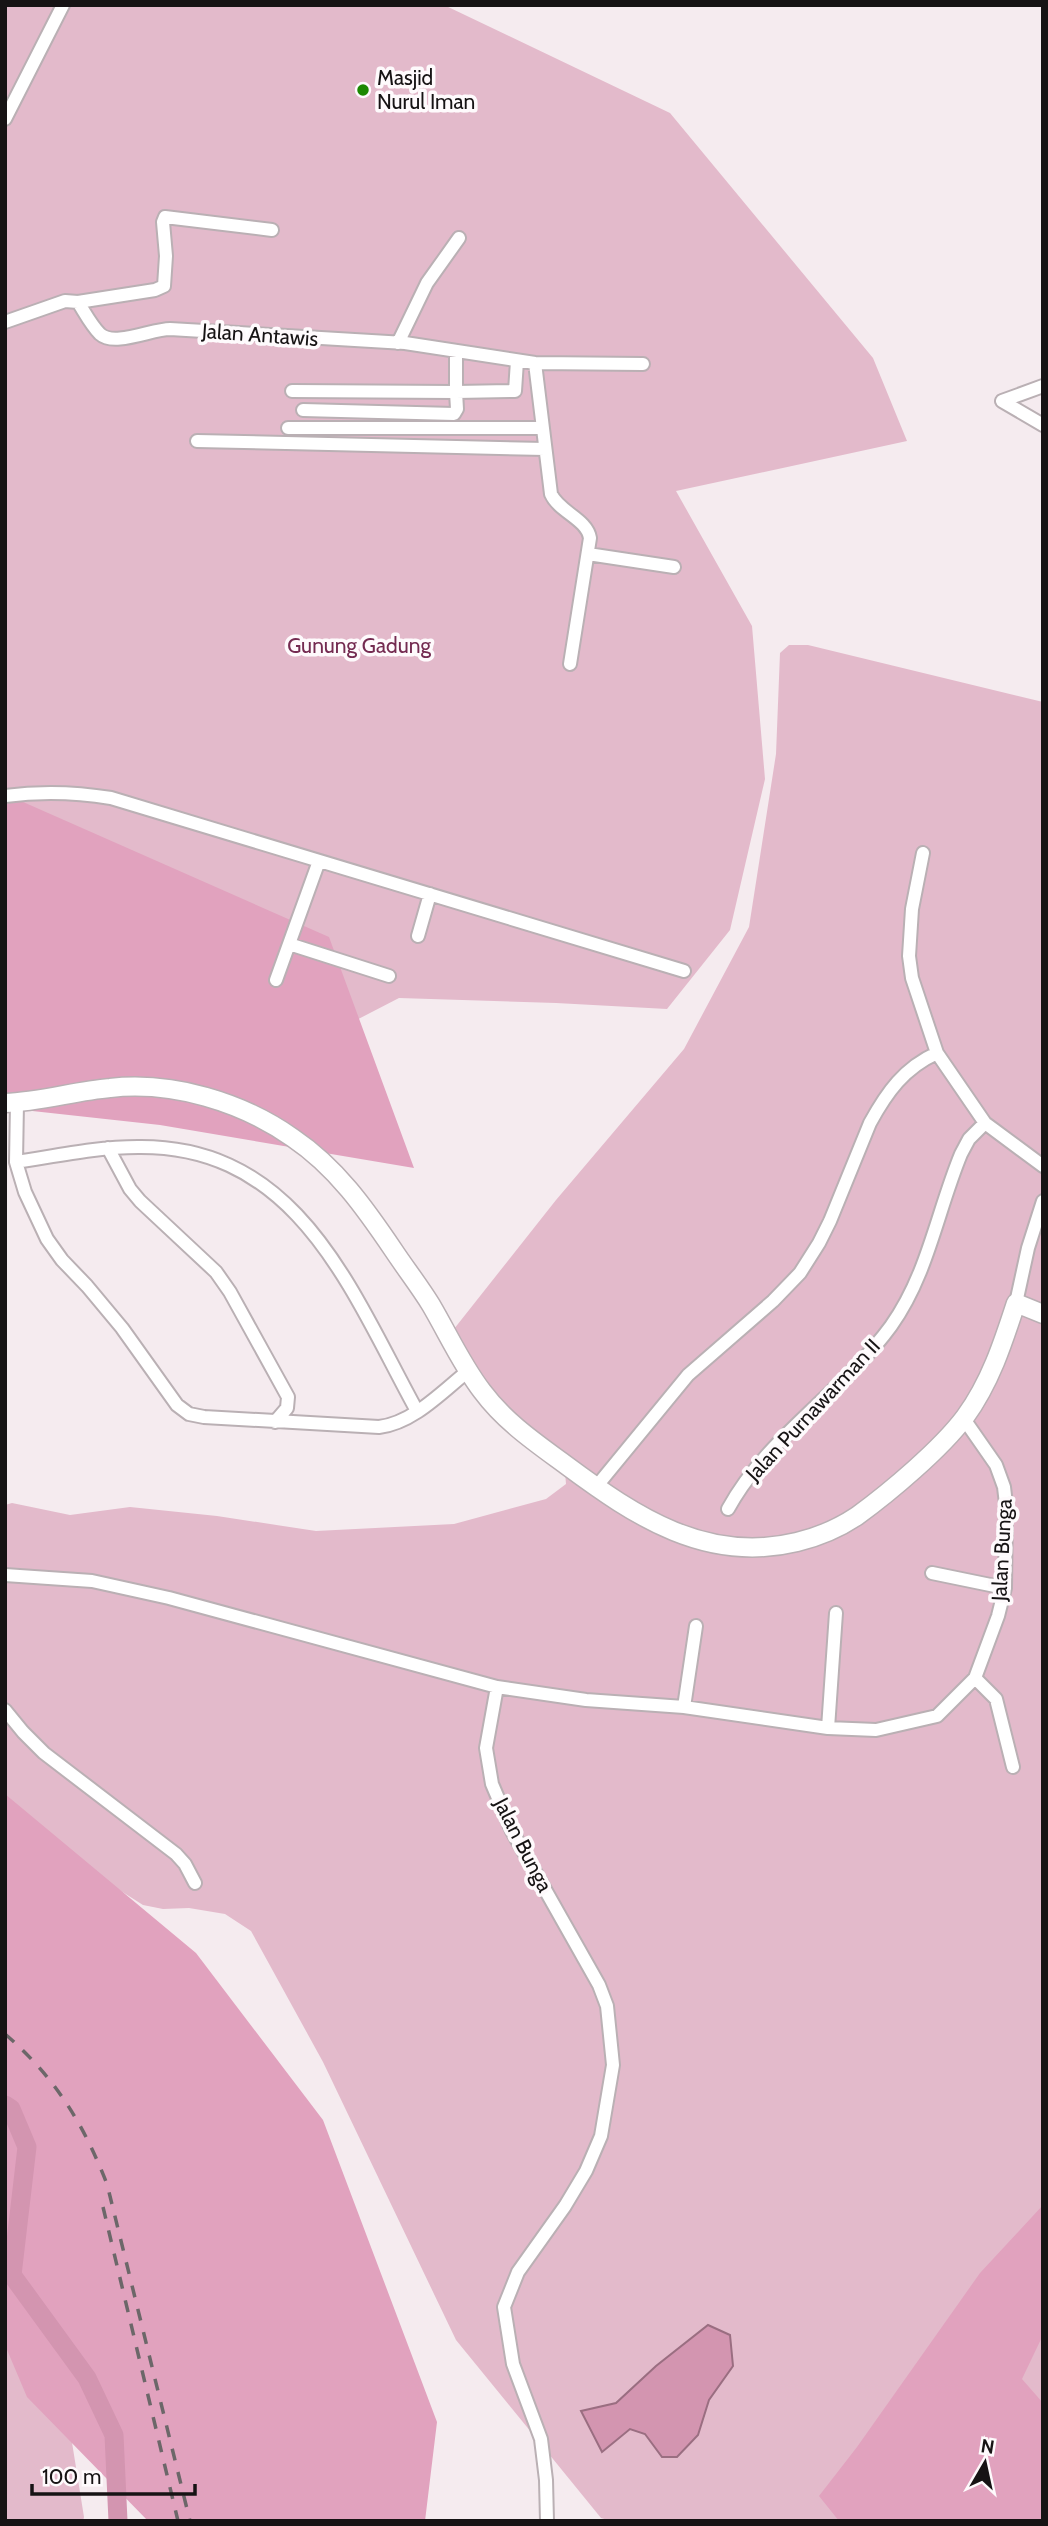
<svg xmlns="http://www.w3.org/2000/svg" width="1048" height="2526" font-family="Cabin,sans-serif">
	<rect width="100%" height="100%" fill="#f5ebef"/>
	<path fill="#e3bacb" d="M5 5H444L670 113 873 358 907 441 676 491 752 626 765 779 730 930 667 1009 556 1003 399 998 283 1058 5 1039Z
		M789 645H808L1043 702V2521H611L601 2518 456 2340 323 2062 251 1931 225 1914 189 1908 163 1909 143 1905 14 1823 5 1813V1505L12 1503 70 1515 130 1507 217 1516 316 1531 454 1524 546 1499 566 1484 565 1472 448 1344 454 1329 556 1200 684 1049 749 927 776 754 780 653Z
		M5 2340 65 2399 84 2517 83 2521H5Z"/>
	<path fill="#e1a2be" d="M5 794 329 937 414 1168 160 1125 5 1108Z
		M5 1794 196 1953 323 2120 437 2422 425 2521H148L27 2397 5 2345Z
		M1043 2205V2335L1022 2379 1043 2403V2521H839L819 2496 857 2447 980 2273Z"/>
	<path fill="#d395b0" stroke="#9a6e81" stroke-width="2" d="M708 2325 730 2335 733 2366 709 2400 698 2435 677 2457H662L645 2434 630 2429 602 2452 581 2411 616 2403 656 2366Z"/>
	<g fill="none" stroke-linecap="round" stroke-linejoin="round">
		<path stroke="#d395b0" stroke-width="19" d="M5 2105 11 2109 27 2147 12 2275 87 2378 114 2435 118 2521"/>
		<g stroke="#bab0b4" stroke-width="16">
			<path id="street" d="M5 119 63 5
				M78 302 155 290 164 286 166 256 163 222 165 217 272 230
				M5 322 65 301 78 302C85 313 91 325 100 334 114 347 152 329 170 329L405 343 535 363 643 364
				M398 343 427 283 459 238
				M535 363 551 494C559 512 587 519 590 538L570 664
				M292 391 456 392V352
				M1002 401 1043 425
				M1002 401 1043 386
				M303 410 454 414 457 409 456 392 515 391 517 361
				M288 428H543
				M197 441 545 449
				M588 554 674 567
				M5 796C41 791 75 792 111 798L684 971
				M923 853 912 909 909 956 912 978 937 1053 985 1123 1043 1166
				M418 936 430 894
				M289 944 389 976
				M276 980 319 861
				M17 1103 16 1162 25 1192 47 1239 62 1260 87 1286 122 1328 177 1405 189 1414 204 1417 379 1427C413 1423 442 1392 468 1371
				M108 1148 130 1189 140 1201 216 1272 230 1292 288 1397 287 1408 275 1422
				M16 1162C56 1156 97 1147 138 1147 299 1145 352 1293 417 1411
				M1016 1303 1028 1248 1043 1201
				M596 1487 688 1375 773 1301 800 1273 819 1243 830 1221 870 1123C887 1092 904 1068 937 1053
				M728 1509C768 1436 842 1393 891 1326 928 1274 937 1212 961 1154L969 1139 985 1123
				M932 1573 1005 1588
				M5 1575 92 1581 169 1598 497 1687
				M975 1678 996 1699 1013 1767
				M684 1707 696 1626
				M5 1710 23 1732 44 1753 176 1854 185 1864 195 1883
				M828 1728 836 1613
				M547 2521 546 2480 541 2439 513 2364 504 2307 518 2272 565 2206 586 2171 601 2136 613 2065 607 2006 599 1985 512 1831 492 1784 486 1748 497 1687 586 1700 684 1707 828 1728 876 1730 937 1716 975 1678 998 1616 1005 1588 1006 1504 1004 1487 996 1465 964 1419"/>
		</g>
		<g stroke="#bab0b4" stroke-width="21">
			<path id="secondary" d="M5 1103C40 1102 75 1091 110 1088 173 1081 242 1102 293 1138 336 1167 365 1208 394 1251 406 1269 420 1287 431 1305 448 1334 462 1365 482 1391 505 1422 536 1443 566 1465 636 1517 707 1564 797 1542 818 1537 839 1528 857 1516 890 1492 941 1449 965 1417 990 1383 1003 1343 1016 1303L1043 1314"/>
		</g>
		<use href="#street" stroke="#fff" stroke-width="12"/>
		<use href="#secondary" stroke="#fff" stroke-width="18"/>
		<path stroke="#6c6769" stroke-width="3.5" stroke-dasharray="12 12" stroke-linecap="butt" d="M5 2034C55 2077 83 2123 107 2184L190 2521
			M103 2207 178 2521"/>
	</g>
	<circle fill="#1c8801" stroke="#fefafc" stroke-width="2.5" cx="363" cy="90" r="7"/>
	<g text-anchor="middle" stroke-width="7" stroke-linejoin="round" paint-order="stroke">
		<g font-size="21" fill="#161314" stroke="#fefafc" text-anchor="start">
			<text x="377" y="85">Masjid<tspan x="377" dy="24">Nurul Iman</tspan></text>
		</g>
		<g font-size="21" fill="#161314" stroke="#fefafc">
			<text transform="translate(260 335) rotate(4)" y="7">Jalan Antawis</text>
			<text transform="translate(813 1410) rotate(-47)" y="7">Jalan Purnawarman II</text>
			<text transform="translate(1002 1550) rotate(-87)" y="7">Jalan Bunga</text>
			<text transform="translate(523 1845) rotate(63)" y="7">Jalan Bunga</text>
		</g>
		<g font-size="21" fill="#742b51" stroke="#fefafc">
			<text x="359" y="653">Gunung Gadung</text>
		</g>
	</g>
	<rect width="1048" height="2526" fill="none" stroke="#161314" stroke-width="14"/>
	<g transform="translate(985 2463) rotate(9)" stroke="#fefafc" stroke-width="5" paint-order="stroke">
	<path d="M0-5L12 26L0 18L-12 26Z" fill="#161314"/>
	<text y="-10" font-size="19" font-weight="bold" text-anchor="middle" fill="#161314">N</text>
	</g>
	<path d="M32 2484v10h163v-10" fill="none" stroke="#161314" stroke-width="3.5"/>
	<text x="42" y="2484" font-size="21" fill="#161314" stroke="#fefafc" stroke-width="5" paint-order="stroke">100 m</text>
</svg>
